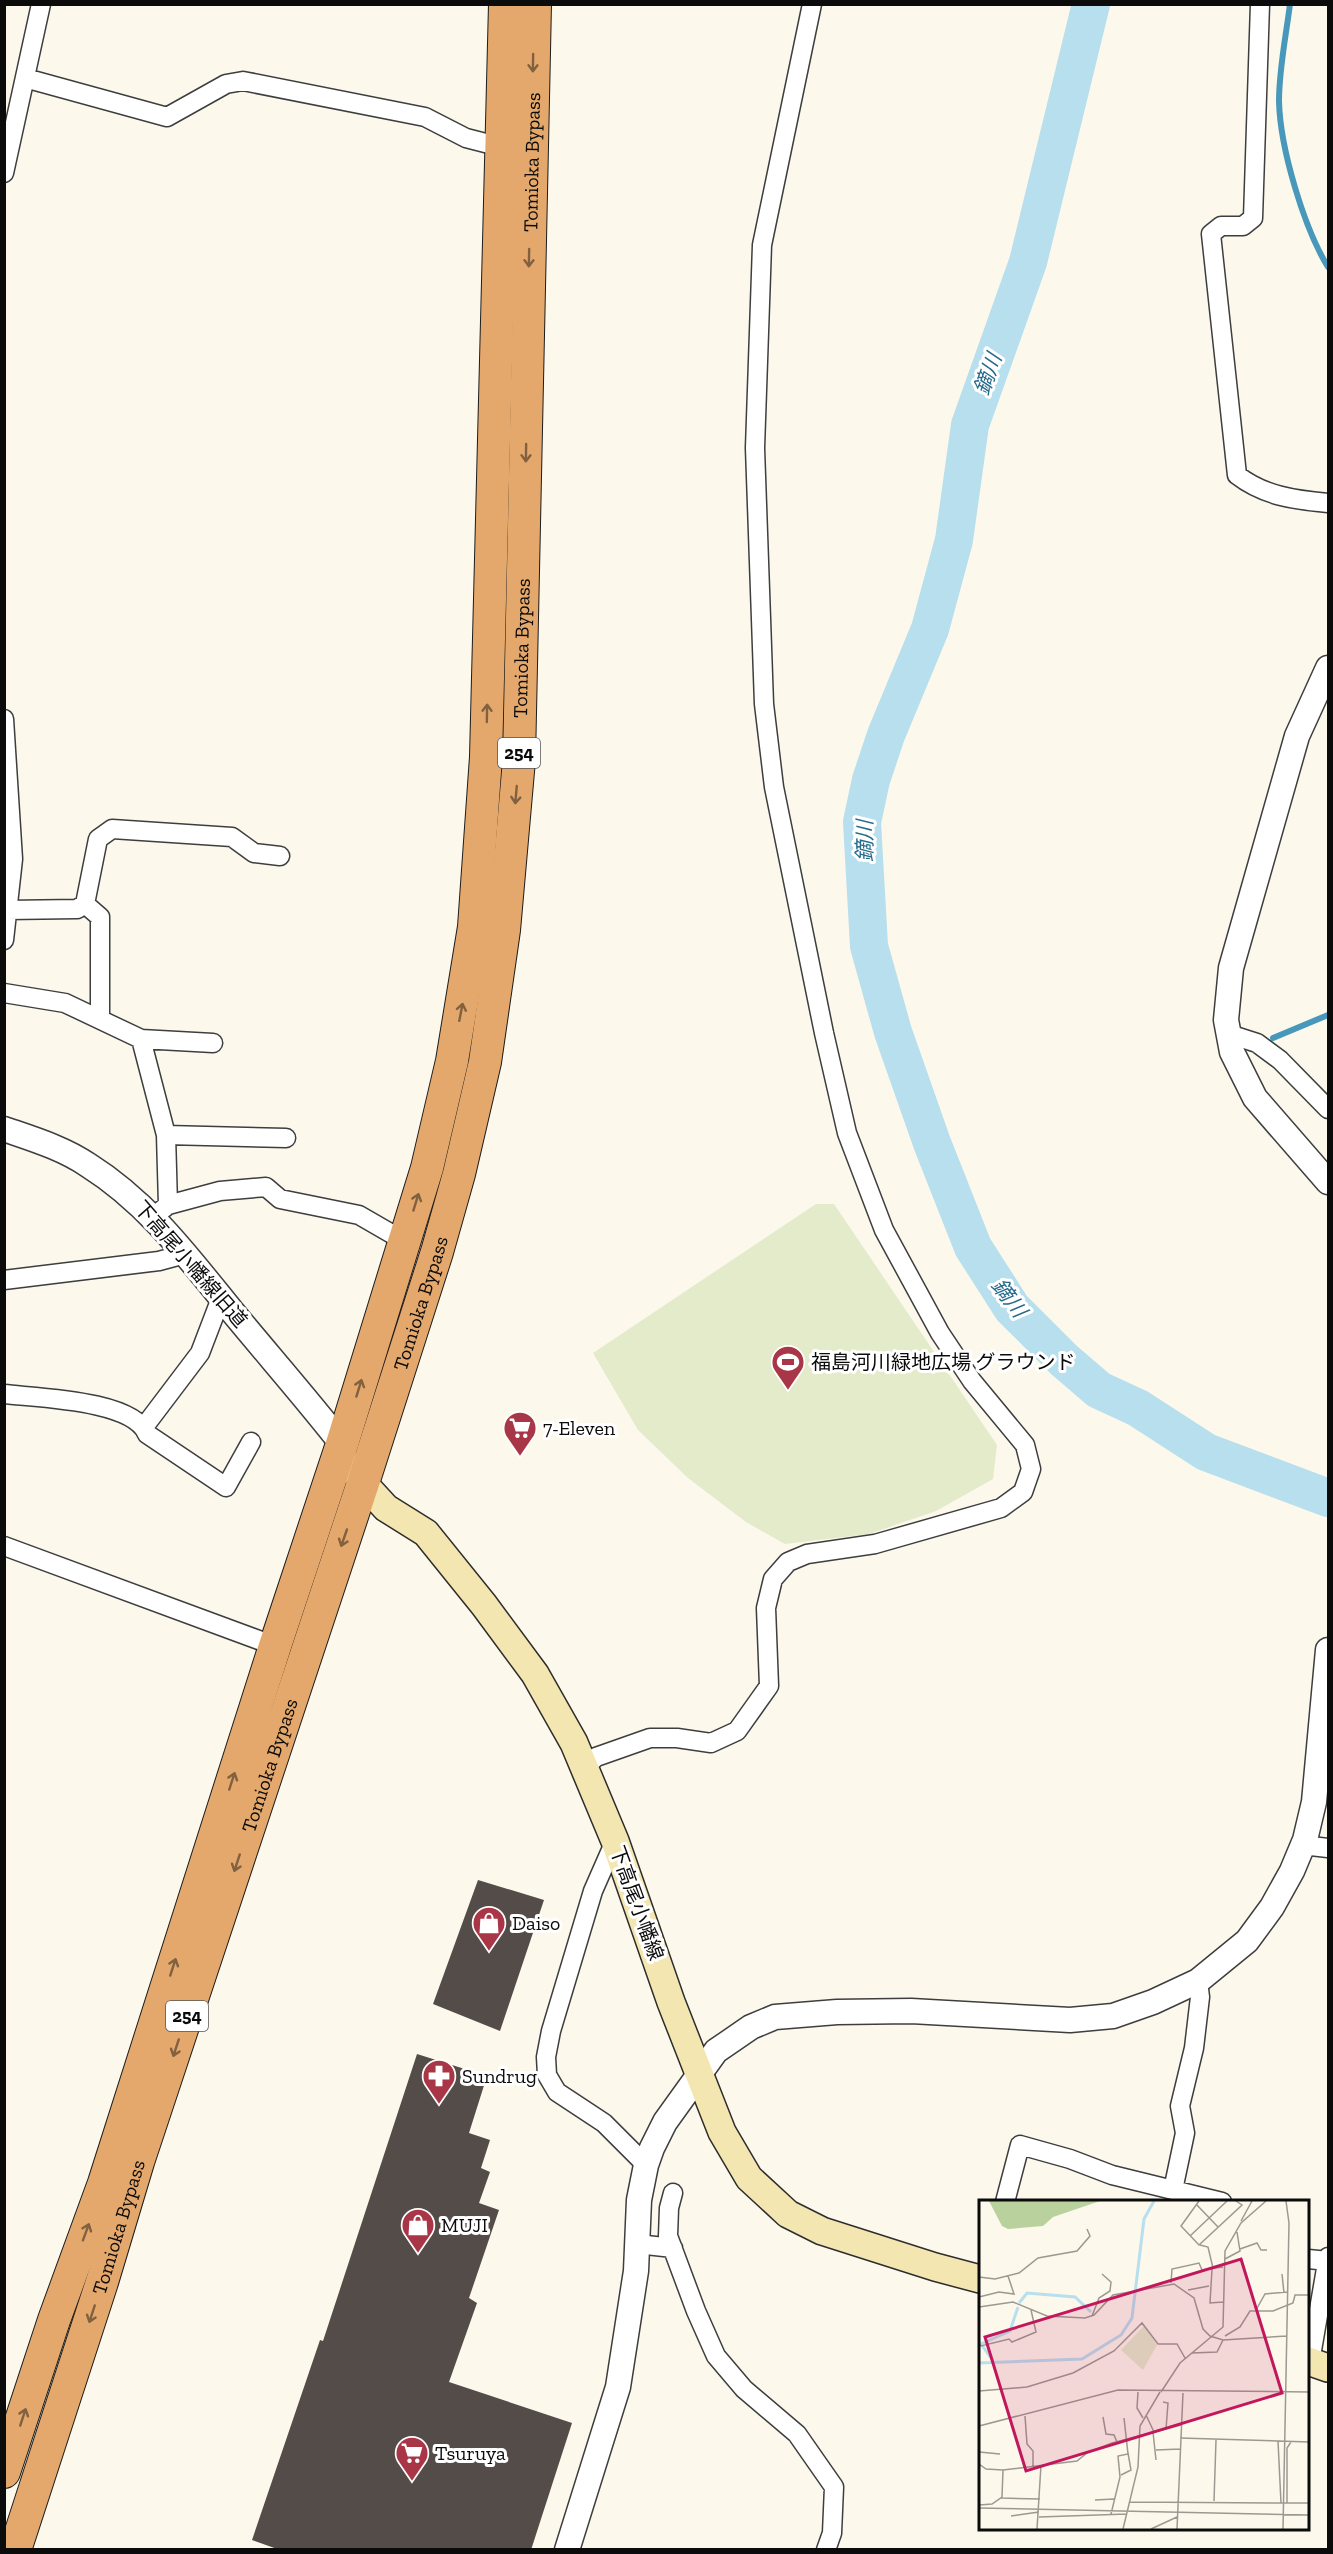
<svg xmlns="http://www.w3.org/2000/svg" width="1333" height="2554" font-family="'Zilla Slab','Noto Sans JP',serif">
	<rect width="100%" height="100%" fill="#fcf8ec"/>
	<path fill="#e3ebcb" d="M816 1204H834L997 1445 993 1479 936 1511 869 1534 785 1544 746 1522 688 1478 638 1430 593 1353Z"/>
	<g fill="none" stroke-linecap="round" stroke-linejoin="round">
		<path stroke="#4898bb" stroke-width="6" d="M1290 4C1286 36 1279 69 1279 101 1280 148 1304 228 1328 267
			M1273 1038 1328 1015"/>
		<path stroke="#b7dfed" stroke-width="38" d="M1091 4 1028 262 970 425 954 540 930 629 886 735 871 780 862 822 869 946 893 1032 932 1143 973 1247 1012 1308 1064 1360 1099 1390 1138 1408 1206 1452 1328 1498"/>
	</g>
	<path fill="#534c49" d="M478 1880 544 1900 500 2031 433 2004Z
		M417 2054 487 2076 469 2133 490 2140 481 2168 490 2172 479 2203 499 2210 469 2298 477 2303 449 2382 572 2423 531 2550H280L252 2540 320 2340 323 2341Z"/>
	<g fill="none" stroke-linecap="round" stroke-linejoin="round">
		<g stroke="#3e3e3e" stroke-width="21">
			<path id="minor" d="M1260 4 1253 218 1243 226H1221L1211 234 1237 475C1264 496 1295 500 1328 503
				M25 78 167 117 226 84 243 81 425 117 466 138 501 147
				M4 173 41 4
				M4 719 13 859 4 940
				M85 904 100 917V1018
				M7 910 77 909 85 904 98 839 112 829 232 837 254 853 280 856
				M4 993 65 1003 141 1039 213 1043
				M1229 1034 1257 1043 1280 1060 1328 1109
				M141 1039 166 1135 168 1205
				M166 1135 286 1138
				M153 1217 168 1205 220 1191 266 1187 280 1199 359 1215 404 1241
				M4 1280 159 1261 185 1254
				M4 1394C38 1398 133 1400 147 1434L226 1487 251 1442
				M144 1427 200 1353 221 1298
				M4 1546 275 1646
				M585 1767 596 1757 650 1738H677L711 1743 737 1731 769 1686 766 1608 773 1579 788 1562 807 1554 875 1544 1001 1508 1023 1492 1031 1469 1025 1445 972 1381 940 1333 884 1230 847 1133 824 1033 774 787 764 704 755 448 762 245 812 4
				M615 1841 593 1891 551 2031 546 2057 547 2075 557 2092 604 2123 646 2165
				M1302 1845 1328 1848
				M1173 2190 1185 2133 1180 2106 1194 2048 1200 1997 1198 1981
				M673 2193 669 2208 668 2236 696 2311 716 2356 744 2389 797 2434 834 2487 832 2533 826 2550
				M1005 2202 1020 2145 1070 2159 1112 2175 1222 2202
				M637 2244 673 2248
				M1308 2259 1328 2261
				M1310 2362 1328 2257"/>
		</g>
		<g stroke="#3e3e3e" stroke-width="27">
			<path id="tertiary" d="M1328 668 1297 736 1231 968 1226 1020 1232 1052 1255 1098 1328 1182
				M4 1129C33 1139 63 1148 88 1165 147 1202 188 1257 231 1310 268 1355 306 1398 342 1444
				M567 2550 618 2387 636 2271 639 2200 646 2165 652 2148 665 2122 716 2051 751 2027 775 2017 837 2012 911 2011 1070 2020 1113 2016 1153 2002 1198 1981 1247 1941 1272 1907 1292 1871 1305 1840 1314 1802 1328 1650"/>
		</g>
		<g stroke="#2d2d2d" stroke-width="30">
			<path id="secondary" d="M353 1467 363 1483 386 1508 426 1533 484 1605 535 1674 574 1743 615 1841 671 2002 722 2132 749 2178 788 2214 822 2231 935 2267 980 2279
				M1308 2361 1328 2368"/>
		</g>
		<g stroke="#1c1c1c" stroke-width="34">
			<g id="trunk">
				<path d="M4 2472 54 2320 104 2183 275 1646 342 1444 427 1168 452 1061 474 927 486 757 505 4"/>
				<path id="s1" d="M15 2550 102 2282 138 2162 363 1483 437 1252 459 1174 485 1062 504 930 519 760 535 4"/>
			</g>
		</g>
		<use href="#minor" stroke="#fff" stroke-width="18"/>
		<use href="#tertiary" stroke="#fff" stroke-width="24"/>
		<use href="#secondary" stroke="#f4e6b0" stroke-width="27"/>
		<use href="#trunk" stroke="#e4a86c" stroke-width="32"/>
	</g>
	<defs><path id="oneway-shaft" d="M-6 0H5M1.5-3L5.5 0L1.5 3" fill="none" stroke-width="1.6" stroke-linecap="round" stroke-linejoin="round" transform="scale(1.5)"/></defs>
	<g stroke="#826140">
		<use href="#oneway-shaft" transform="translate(533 63) rotate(91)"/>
		<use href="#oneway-shaft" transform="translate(529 258) rotate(91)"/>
		<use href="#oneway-shaft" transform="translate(526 453) rotate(91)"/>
		<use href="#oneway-shaft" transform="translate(487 713) rotate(-89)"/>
		<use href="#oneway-shaft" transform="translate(516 795) rotate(95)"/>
		<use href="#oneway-shaft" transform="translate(461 1012) rotate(-79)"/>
		<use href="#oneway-shaft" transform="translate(416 1202) rotate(-73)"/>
		<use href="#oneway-shaft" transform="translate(359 1388) rotate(-73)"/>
		<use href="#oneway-shaft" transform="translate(344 1538) rotate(109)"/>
		<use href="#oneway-shaft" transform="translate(232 1781) rotate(-72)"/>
		<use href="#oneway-shaft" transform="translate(237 1863) rotate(108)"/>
		<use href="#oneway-shaft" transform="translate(173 1967) rotate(-72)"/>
		<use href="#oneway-shaft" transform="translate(176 2048) rotate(108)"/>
		<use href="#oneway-shaft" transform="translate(86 2232) rotate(-70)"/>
		<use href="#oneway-shaft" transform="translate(92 2314) rotate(108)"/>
		<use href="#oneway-shaft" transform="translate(23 2417) rotate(-72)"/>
	</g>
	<defs>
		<g id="stadium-pin" transform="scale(1.725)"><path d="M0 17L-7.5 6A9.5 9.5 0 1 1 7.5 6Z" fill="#a93647" stroke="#fff"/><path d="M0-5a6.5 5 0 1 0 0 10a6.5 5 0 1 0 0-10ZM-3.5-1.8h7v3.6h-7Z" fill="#fff"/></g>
		<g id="supermarket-pin" transform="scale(1.725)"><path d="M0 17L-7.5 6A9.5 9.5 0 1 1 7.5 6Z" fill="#a93647" stroke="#fff"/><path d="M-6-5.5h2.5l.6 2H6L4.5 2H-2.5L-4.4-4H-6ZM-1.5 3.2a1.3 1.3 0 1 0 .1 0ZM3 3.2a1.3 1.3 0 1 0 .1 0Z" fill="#fff"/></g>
		<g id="shop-pin" transform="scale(1.725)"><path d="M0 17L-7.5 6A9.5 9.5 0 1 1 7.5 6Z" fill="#a93647" stroke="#fff"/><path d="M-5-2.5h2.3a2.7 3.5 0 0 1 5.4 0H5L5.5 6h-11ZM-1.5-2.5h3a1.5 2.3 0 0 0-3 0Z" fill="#fff"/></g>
		<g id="pharmacy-pin" transform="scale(1.725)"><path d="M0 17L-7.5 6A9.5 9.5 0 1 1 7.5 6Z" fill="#a93647" stroke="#fff"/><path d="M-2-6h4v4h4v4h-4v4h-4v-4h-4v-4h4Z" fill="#fff"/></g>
	</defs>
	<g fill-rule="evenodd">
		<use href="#stadium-pin" x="788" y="1362"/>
		<use href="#supermarket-pin" x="520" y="1428"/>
		<use href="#shop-pin" x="489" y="1923"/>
		<use href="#pharmacy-pin" x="439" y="2076"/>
		<use href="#shop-pin" x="418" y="2225"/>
		<use href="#supermarket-pin" x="412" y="2453"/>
	</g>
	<g text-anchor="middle" stroke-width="6" stroke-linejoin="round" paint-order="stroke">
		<g fill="#fff" stroke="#545454" stroke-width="1.5">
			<rect x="498" y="738" width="42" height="30" rx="4.5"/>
			<rect x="166" y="2001" width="42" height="30" rx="4.5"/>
		</g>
		<g font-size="18" font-weight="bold" fill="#0b0b0b">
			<text x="519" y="759">254</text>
			<text x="187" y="2022">254</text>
		</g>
		<g font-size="20" fill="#0b0b0b" stroke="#fff">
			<text dy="7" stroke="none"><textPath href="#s1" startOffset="2463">Tomioka Bypass</textPath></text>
			<text dy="7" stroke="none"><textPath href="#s1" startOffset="1977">Tomioka Bypass</textPath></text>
			<text transform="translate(191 1264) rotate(49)" y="7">下高尾小幡線旧道</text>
			<text dy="7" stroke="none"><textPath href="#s1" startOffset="1311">Tomioka Bypass</textPath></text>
			<text dy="7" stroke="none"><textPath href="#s1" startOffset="825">Tomioka Bypass</textPath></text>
			<text transform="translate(637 1903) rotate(70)" y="7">下高尾小幡線</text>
			<text dy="7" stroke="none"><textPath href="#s1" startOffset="339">Tomioka Bypass</textPath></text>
		</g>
		<g font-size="20" fill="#0b0b0b" stroke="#fff" text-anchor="start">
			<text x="811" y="1369">福島河川緑地広場 グラウンド</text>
			<text x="543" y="1435">7-Eleven</text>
			<text x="512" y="1930">Daiso</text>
			<text x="462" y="2083">Sundrug</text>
			<text x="441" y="2232">MUJI</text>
			<text x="435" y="2460">Tsuruya</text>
		</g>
		<g font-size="21" font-style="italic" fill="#266a8c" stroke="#fff">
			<text transform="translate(988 374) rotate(-70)" y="7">鏑川</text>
			<text transform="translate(865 841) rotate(-90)" y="7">鏑川</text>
			<text transform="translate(1009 1298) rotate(53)" y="7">鏑川</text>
		</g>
	</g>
	<g transform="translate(979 2200)">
		<rect width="330" height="330" fill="#fcf8ec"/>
		<path d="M10 1H121L74 17 64 26 29 29 23 26Z" fill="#b9d19c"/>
		<path d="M165 126 178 145 164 170 142 150Z" fill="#e3ebcb"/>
		<path fill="none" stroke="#b7dfed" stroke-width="3" d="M40 103 48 93 96 97 112 112M0 141 14 161M2 144 31 131 39 107M0 163 103 159 142 135 153 118 165 19 175 1"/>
		<path fill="none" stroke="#9c9992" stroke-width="1.5" d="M220 1 202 26 220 45 263 5 257 1M217 4 239 27M262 21 273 1M211 36 248 1M221 45 229 47 234 68M261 49 278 43 282 50H288M246 59 261 51 258 32M233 69 231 103 244 102M303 74 305 93M0 77 16 79 40 73 59 58 98 51 111 36 108 29M192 83 193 69 220 63 223 70 244 67M209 90 230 86M0 97 20 92 35 94 29 76M0 107 34 102 68 116 106 118 115 115 134 95 195 84 215 98 224 129 231 136 244 140 308 136M277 110 286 94 308 92M113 116 120 98 131 91 132 82 123 74M246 136 261 127 271 111H294L314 103 316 95H330M0 143 2 146 30 139 33 142 57 132 52 110M213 153 238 152 244 140M0 191 48 187 94 173 135 151 163 123 179 144H198L206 158M159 192 158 208 164 218M182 192 201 163 244 127 246 51 262 23 287 1M184 202 189 203 187 229M167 215 175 232M46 216 48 244 54 251V266M124 217 127 234 135 235 138 242M0 226 139 190 330 192M174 232 177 260M201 238 330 242M299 241 302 303H308V248L312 242M177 250 201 249M0 252 21 254M0 264 7 269 24 270 98 261 108 253 133 243 202 225M142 275 152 270 149 253M22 298 61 299M116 300 135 299M235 301 237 240M151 302 302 303M308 303H330M0 305 13 304 23 297 24 270M0 308 330 315M132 314 141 277 139 256 149 254 145 218M32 316 60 312M60 317 148 314M58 329 62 265M144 329 159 267 161 226 181 192M172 329 198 317M198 329 204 193M304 329 310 23 307 1"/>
		<path fill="#c2185b" fill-opacity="0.15" stroke="#c2185b" stroke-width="3" d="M262 59 303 193 47 271 6 137Z"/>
		<rect width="330" height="330" fill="none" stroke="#0b0b0b" stroke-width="3"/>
	</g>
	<rect width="1333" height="2554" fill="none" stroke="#0b0b0b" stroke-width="12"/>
</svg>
